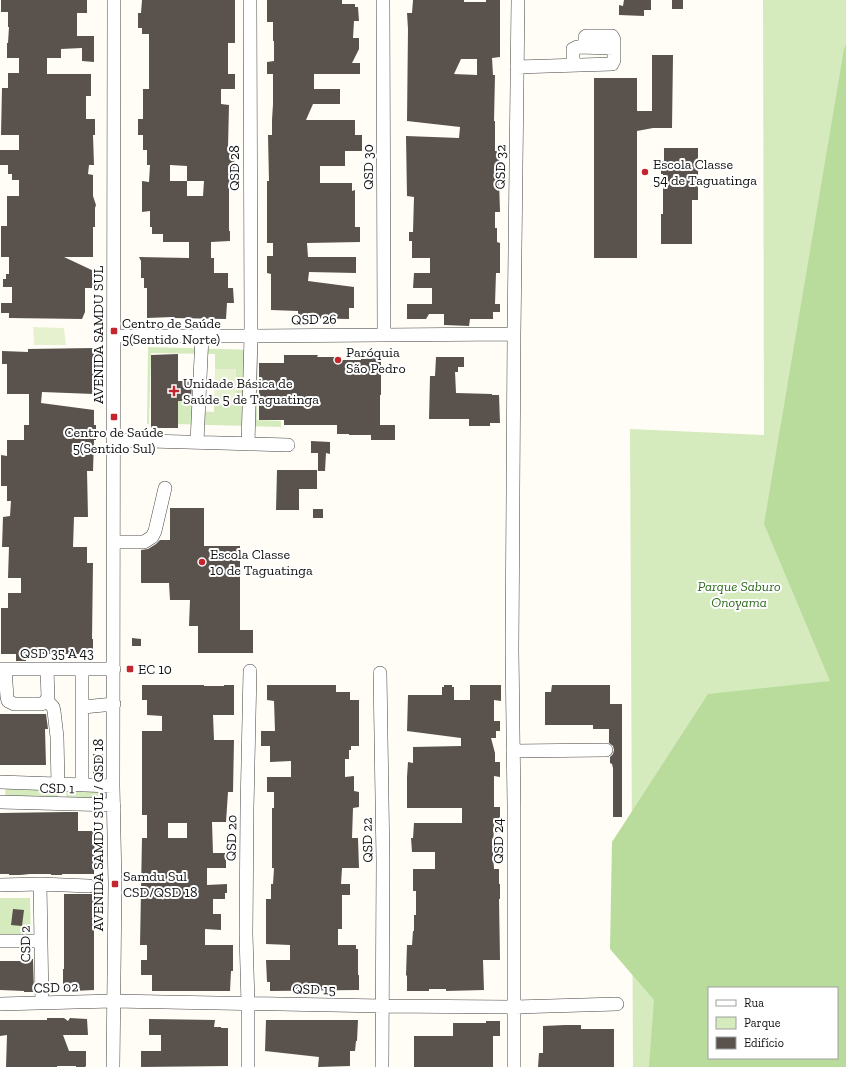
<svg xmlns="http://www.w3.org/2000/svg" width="846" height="1067" font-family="'Zilla Slab',serif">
	<rect width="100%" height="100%" fill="#fffdf5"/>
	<path fill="#d5ebbd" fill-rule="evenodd" d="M763 0H846V1067H633L630 429 764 435ZM709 988H837V1058H709Z
		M148 347 258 350 257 420 281 421V427L175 424 176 397 194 398V411L214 412V405H235L236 369H215V354L151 353 149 424H147Z
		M8 788 55 789 58 793V795L57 798 6 797 5 792 6 789Z
		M67 791 107 792V799L67 798 66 793Z
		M0 898H30L31 939 0 940Z"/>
	<path fill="#b9dc9c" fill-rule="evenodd" d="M846 44V1067H649L654 1000 610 949 612 842 708 694 830 681 764 524 844 49ZM709 988H837V1058H709Z"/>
	<path fill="#e6f2cf" d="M33 327 64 328 66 345H34Z
		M215 369H236L235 405H214Z"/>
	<path fill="#5a524d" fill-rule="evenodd" d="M1 0H87V13H77V36H94V62L82 61V48L61 49V58H47V74H91V96H86V119H95V135H93L94 165H89L88 174 93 175V196L96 205 95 208V227H93V257H64L96 272V288H85V312L82 319 9 318V313H1V303H12V287H3V279H6V274H9V257H1V226H7V196H19V180H12V174H8V165H0V150H19V135H1L2 88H8V73H19V58H7V43H8L9 27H8V12H1Z
		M142 0H235V43H228V74H235V89H221V104L229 105 228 148 234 151 235 181H229V231H230V241L211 242V258H214V273H228V288H233L234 303H227L226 319 173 318V317L147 318V288H144V278H141V261L139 257 189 258V242H163V234H152V227H150V211L142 212V181L149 182 150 165H147V150H143V135H138V119H143V89H149V34H142V28H138V13H141ZM170 165 187 166V181H170ZM187 181H204L203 196H187Z
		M267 0H342V4H355V7H358L359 21H354L353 38H359V49L352 63H360V74H314V89H340V104H313L306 120H355V135H362V151H345V166H320V183H352V191L355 190V227H360V242L307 243 308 257H356V273L309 272 308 281 354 287V308H349V319L298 318V311L271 310V274L267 273V256H273V243H267V181H269L268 135H272V120L273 104V74H267V62L274 61V41H273V22H267Z
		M413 0H464V2H486V0H500V57L492 58 493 75H495L494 121H495V151H500L499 166H501L500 181H499L500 212H495V228H497V242L500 243V273H496L495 304H500V312H493V319H470L469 326 444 325V314H429L426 319H407V304H432V288H413L414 273H430V258H412V241H409V232H413L414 197 407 196 406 136 459 138 460 127 407 121 408 29 407 13H412ZM461 59H477V75L454 74Z
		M624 0H651V10H644V16L619 15V5L623 6Z
		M672 0H683V9H672Z
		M652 55H673L672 128H653L637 131V258H594V78H637V111H652Z
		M664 148H698V200H692V244H661V214H663V174H661V161H664Z
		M94 348V394L42 392 41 403 94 410V425H96V440H94L93 471H87L88 517H74L73 547H87V563H93L92 639H93V654H26V661H16V654H1V608H8V593H21V578H8L9 547H2L3 517 10 516 11 501H7V486H1V455L7 456V440H24V425H29V394H7V364H2V351L28 352V349Z
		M178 354V381H192L191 401H178V428H151V355Z
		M284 355H318L317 357H337V360H361V359L380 358V360H381V395H380V425H395V440H371V435H349V434H337V425H284V420H259V363H284Z
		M436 357H464V367H458V372H455L456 393 492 394V395H499L500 423H490V426H469V419H429L430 376H435Z
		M311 441 330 442V454L326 453 325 471H318V453H311Z
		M277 470H317V489H299V510H276Z
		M170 508H204V546H240V630H253V653H198V626H189L190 600H170L169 583H141V550L148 549 156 544 160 540H170Z
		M313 509H323V518H313Z
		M132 638 141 639V646H132Z
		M142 685H204V686H224V685H234V715H213L214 740H234L233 792H228L226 822H212L213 853H226V868H207V885L227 884V893H225V899H213V914H221V930L205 929V945H233V971H231L230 991H152V975H141V960H147V945H140L142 838H147V815H142V731H162V716L147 715V700H142ZM168 823H187V838H168Z
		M267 685H336V692H350V700H359V746H351V750H349V759H345V777L354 776V791L359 792V807L353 808 352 838H358L359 868H342L341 884H350V895H342V929H338V945H356V949H358V975H359V990L270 991V982H267L266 960H290V945L266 944V899H271V884H273L274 868H272V808H274V792H267V777H291V761L270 762V746H261V731H275L274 701 267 700Z
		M444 685H452V687H454V700H470V685H501V701L494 700V721H500V731H496V738H491L495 753V762H500V777L494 776V807H500V823L494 822 493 853 494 869H499V884H500V899H499L500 960H483L484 990 446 991V989H429V991H407V976L406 975 407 945H412L413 931H414V915H416V891H413V869H435V852H412L411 838H413L414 823H462V808H407V777L408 762 413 763V747L461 746V738L407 731 408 695H442V687H444Z
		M552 685H610V704H622V817H613V768L612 764 610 763V757L613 754 614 750 613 746 609 743V729H593V725H545V692H551Z
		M0 714H46L48 729H45L46 765H0Z
		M93 754H103V776H93Z
		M66 812H78V831H95L94 874H62V875H51V874H30L20 875H9V874H0V813Z
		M64 894H94V990L73 991V990H63V969H64Z
		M13 909 24 910 22 926 11 925Z
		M24 959H33L34 992H24V991L0 990V961H24Z
		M47 1018H64L68 1021 70 1018 87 1019 88 1035H63L69 1051H86V1066L85 1067H76V1066H57V1067H6L7 1035 0 1036V1020H47Z
		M149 1019 215 1020 214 1027H221V1028H228V1066L141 1067V1051H161V1035H149Z
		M266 1020H358L357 1041H356L355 1051H350V1066L318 1067 319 1057 265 1051Z
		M486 1021H500V1036H493V1067H414V1036H453V1023H486Z
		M565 1025H581V1029H614V1067H538L539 1053H543V1026Z"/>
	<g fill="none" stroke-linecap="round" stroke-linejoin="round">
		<g stroke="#444" stroke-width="14">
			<path id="minor" d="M383 0 384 334
				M573 65V49L577 47 614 48
				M517 67 612 64 614 60V40L612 36H586L585 37V47
				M114 336H251L514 334
				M114 440 288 445
				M197 442 202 336
				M248 444 251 336 250 0
				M114 542H144L152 537 155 531 165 488
				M0 669H114
				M5 669 7 697 8 701 14 704H41L44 703 48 698 47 669
				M380 673 383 861 382 1067
				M46 700 53 707 54 711 57 737 58 784
				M83 707 114 704
				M513 751 606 750
				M0 782 113 786
				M82 784V677
				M0 802 114 805
				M40 884 42 1003
				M0 885 40 884 89 886
				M0 941H41
				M0 1004 113 1001 382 1006 515 1007 617 1004
				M113 1067 115 884 113 786 114 0
				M248 1067V1004L246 934 247 809 250 671
				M514 1067V806L512 650 514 334 518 0"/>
		</g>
		<use href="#minor" stroke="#fff" stroke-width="13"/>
	</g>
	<g fill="#c4262e" stroke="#fff" stroke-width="1.5">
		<circle cx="645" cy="172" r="4"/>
		<rect x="110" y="327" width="8" height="8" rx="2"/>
		<circle cx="338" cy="360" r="4"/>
		<path d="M172 385h4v4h4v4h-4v4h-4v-4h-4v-4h4z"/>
		<rect x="110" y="413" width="8" height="8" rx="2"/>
		<circle cx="202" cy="562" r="4"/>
		<rect x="126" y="665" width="8" height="8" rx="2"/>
		<rect x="111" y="880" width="8" height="8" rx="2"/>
	</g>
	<g text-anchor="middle" stroke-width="4" stroke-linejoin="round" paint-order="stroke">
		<g font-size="14" fill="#111" stroke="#fff" text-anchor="start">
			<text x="653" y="169">Escola Classe<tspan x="653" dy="16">54 de Taguatinga</tspan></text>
			<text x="122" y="328">Centro de Saúde<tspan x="122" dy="16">5(Sentido Norte)</tspan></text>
			<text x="346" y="357">Paróquia<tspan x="346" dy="16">São Pedro</tspan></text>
			<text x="183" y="388">Unidade Básica de<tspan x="183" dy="16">Saúde 5 de Taguatinga</tspan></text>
			<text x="114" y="437" text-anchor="middle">Centro de Saúde<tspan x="114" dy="16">5(Sentido Sul)</tspan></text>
			<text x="210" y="559">Escola Classe<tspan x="210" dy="16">10 de Taguatinga</tspan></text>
			<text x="138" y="674">EC 10</text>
			<text x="123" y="881">Samdu Sul<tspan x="123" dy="16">CSD/QSD 18</tspan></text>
		</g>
		<g font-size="14" fill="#111" stroke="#fff">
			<text transform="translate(368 167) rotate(-90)" y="5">QSD 30</text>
			<text transform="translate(500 167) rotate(-89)" y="5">QSD 32</text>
			<text transform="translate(234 168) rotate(-90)" y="5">QSD 28</text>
			<text transform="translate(314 319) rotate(-1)" y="5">QSD 26</text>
			<text transform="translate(98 335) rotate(-90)" y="5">AVENIDA SAMDU SUL</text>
			<text x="57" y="658">QSD 35 A 43</text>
			<text transform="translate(57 788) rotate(1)" y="5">CSD 1</text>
			<text transform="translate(98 835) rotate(-90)" y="5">AVENIDA SAMDU SUL / QSD 18</text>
			<text transform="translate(231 838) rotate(-89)" y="5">QSD 20</text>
			<text transform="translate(367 840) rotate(-91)" y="5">QSD 22</text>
			<text transform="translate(498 841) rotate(-90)" y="5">QSD 24</text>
			<text transform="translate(25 944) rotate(-91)" y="5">CSD 2</text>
			<text transform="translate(56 987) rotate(-2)" y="5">CSD 02</text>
			<text transform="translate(314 989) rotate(1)" y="5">QSD 15</text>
		</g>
		<g font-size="14" font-style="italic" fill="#2f6b1f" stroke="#fff">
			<text x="739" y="591">Parque Saburo<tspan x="739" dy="16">Onoyama</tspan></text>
		</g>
	</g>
	<rect x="708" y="987" width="130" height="72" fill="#ffffff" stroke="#a0a0a0"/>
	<rect x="716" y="1000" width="20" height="6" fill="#ffffff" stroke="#a0a0a0"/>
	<text x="744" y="1007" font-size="12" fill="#111111">Rua</text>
	<rect x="716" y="1017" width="20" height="12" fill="#d5ebbd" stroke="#a0a0a0"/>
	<text x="744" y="1027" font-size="12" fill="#111111">Parque</text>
	<rect x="716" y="1037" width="20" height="12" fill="#5a524d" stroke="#a0a0a0"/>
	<text x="744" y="1047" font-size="12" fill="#111111">Edifício</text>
</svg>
